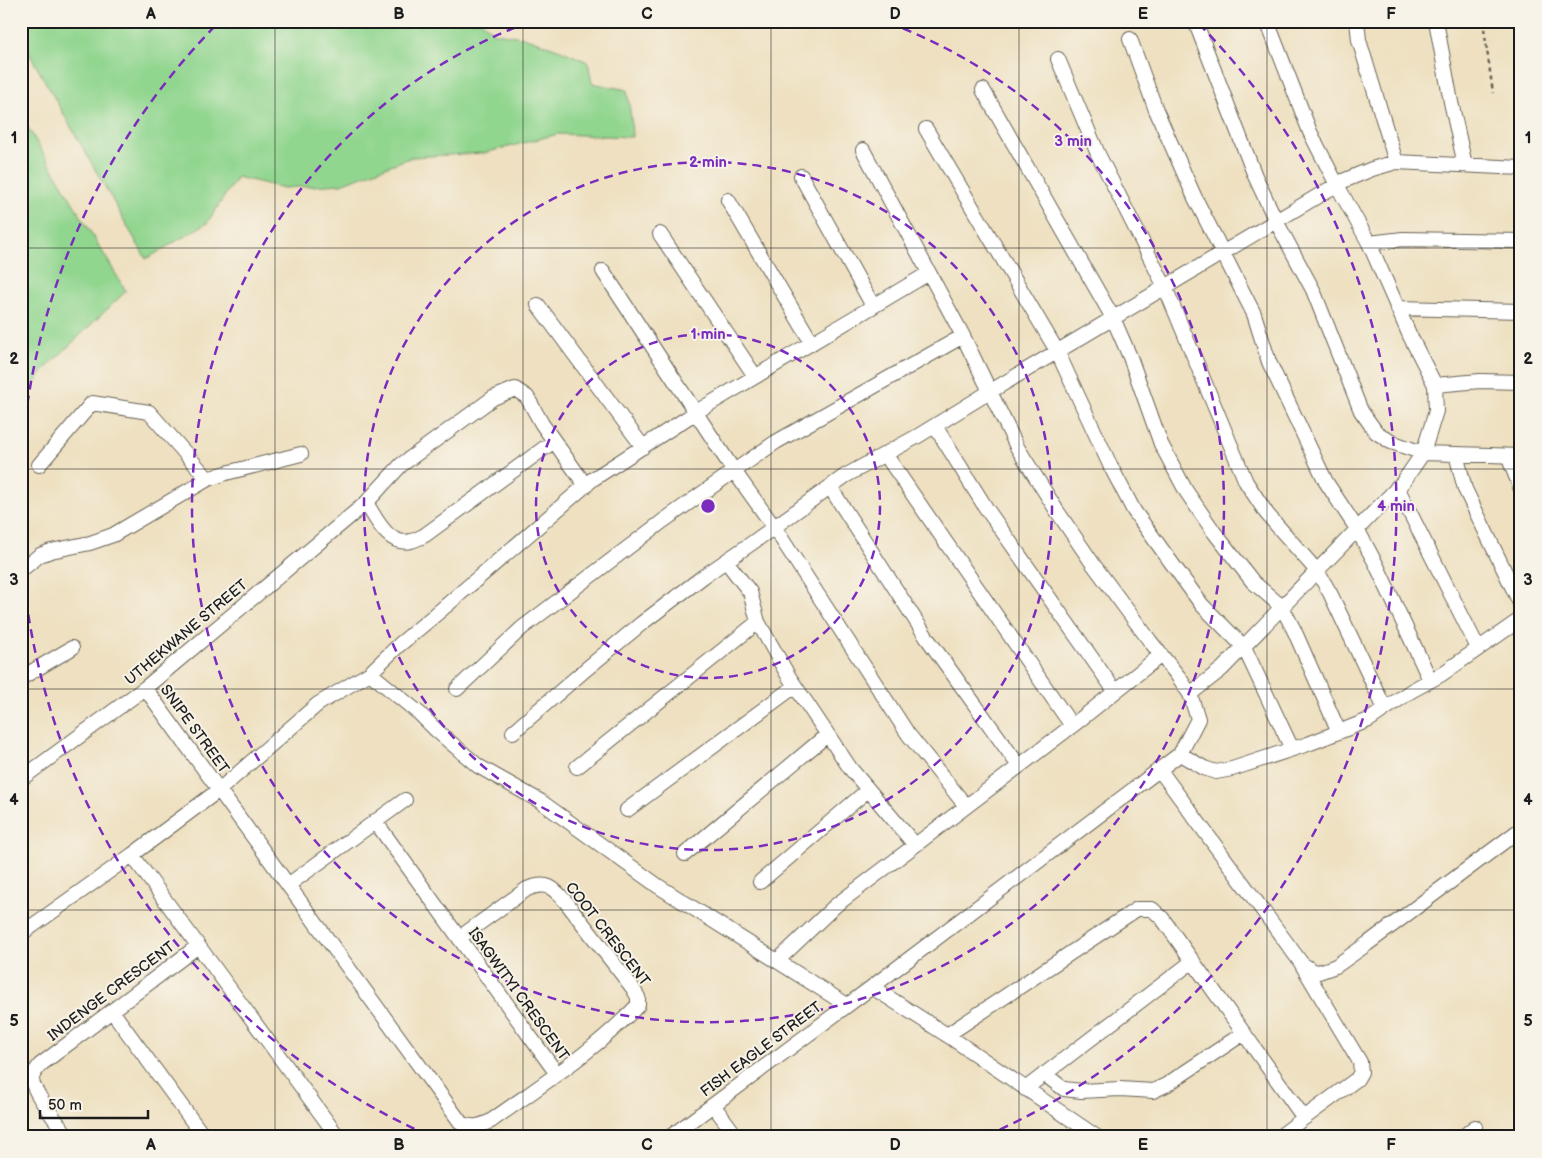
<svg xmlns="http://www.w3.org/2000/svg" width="1542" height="1158" font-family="'Balsamiq Sans',sans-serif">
	<rect width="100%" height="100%" fill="#f7f3e8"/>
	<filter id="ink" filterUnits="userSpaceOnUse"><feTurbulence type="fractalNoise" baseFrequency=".02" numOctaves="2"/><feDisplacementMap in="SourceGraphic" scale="10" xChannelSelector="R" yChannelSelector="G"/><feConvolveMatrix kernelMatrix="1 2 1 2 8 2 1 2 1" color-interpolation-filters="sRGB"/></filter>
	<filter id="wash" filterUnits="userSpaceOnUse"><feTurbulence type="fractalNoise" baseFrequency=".0096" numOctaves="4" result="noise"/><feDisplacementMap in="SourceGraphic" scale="20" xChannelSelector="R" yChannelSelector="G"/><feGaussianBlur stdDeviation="1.12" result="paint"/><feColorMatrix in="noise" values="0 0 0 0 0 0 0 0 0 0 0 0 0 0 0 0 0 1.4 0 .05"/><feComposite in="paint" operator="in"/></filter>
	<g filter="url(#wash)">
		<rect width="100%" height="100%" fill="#eee0c0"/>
		<path fill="#91d68f" stroke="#567956" d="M21 21H481L494 33 523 37 558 49 588 62 592 83 627 90 631 118 632 137 558 134 484 153 412 157 341 184 284 188 237 177 207 223 146 259 21 39Z
			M21 116 126 291 45 369 21 401Z"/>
	</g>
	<g filter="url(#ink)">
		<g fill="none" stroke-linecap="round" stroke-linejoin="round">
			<g stroke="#666155" stroke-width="16">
				<path id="minor" d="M1195 21 1255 176 1276 221 1313 290 1361 411 1376 432 1391 442 1423 453 1521 456
					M1357 21 1359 40 1396 162
					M1436 21 1451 102 1465 165
					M1130 39 1156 110 1195 198 1254 314 1269 362 1326 482 1357 529 1376 564 1430 680
					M1058 59 1098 154 1165 287 1246 482 1267 514 1317 571 1330 593 1385 709
					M983 90 1113 318 1130 357 1161 444 1186 491 1214 532 1253 582 1282 607 1294 630 1339 732
					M926 129 1057 351 1110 465 1134 511 1202 605 1244 647 1292 749
					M801 176 873 306
					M728 200 812 343
					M660 234 755 376
					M1369 243 1403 239 1521 241
					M603 271 734 471 774 527 908 734 966 806
					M538 305 643 447
					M1398 308 1521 311
					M1435 385 1480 381 1521 382
					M935 426 986 508 1115 691
					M885 454 1072 726
					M1456 454 1465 489 1521 605
					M1508 456 1521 489
					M39 465 92 403 149 412 208 479
					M830 487 927 638 1019 766
					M1397 487 1478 648
					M366 503C376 518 388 547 411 541 416 540 421 537 425 535L554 441
					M726 561 750 592 758 622 789 677 850 768 915 845
					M21 570 40 555 51 551 90 543 113 535 208 479 226 473 301 454
					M370 673 420 714 436 730 478 766 540 801 658 886 847 1005
					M21 678 72 648
					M145 688 461 1123C472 1129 480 1126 491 1121 541 1085 596 1050 638 1005V997L632 987 566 902C553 887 547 881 527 889L459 938
					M457 689 522 628 663 521 734 471 776 442 963 336
					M1190 694 1222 669 1403 482 1423 453 1436 411 1435 385 1410 336 1369 243 1337 185 1310 132 1267 21
					M513 732 585 670 642 623 704 576 752 543 845 476 918 436 991 391 1343 181 1372 169 1396 162 1521 168
					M1180 754 1204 768 1216 772 1232 769 1308 744 1369 720 1411 691 1442 674 1521 619
					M577 767 758 622
					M1159 769 1302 964 1313 971 1319 972 1336 966 1367 944 1521 829
					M21 779 145 688 366 503 401 465 493 398 515 389 527 397 542 424 586 486
					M627 810 795 686
					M375 821 557 1074
					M685 854 827 735
					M132 855 338 1137
					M760 882 868 790
					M288 885 405 800
					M21 934 132 855 219 790 318 704 370 673 399 645 441 610 593 479 701 409 929 273
					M777 961 835 906 1072 726 1161 655
					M1302 965 1360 1062 1361 1072 1357 1079 1304 1118
					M872 987 947 1035 1097 1137
					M112 1011 204 1137
					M947 1035 1137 909H1152L1162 918 1304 1118 1279 1137
					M1044 1074 1064 1089 1081 1091 1120 1089 1153 1091 1166 1085 1244 1033
					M1025 1089 1193 961
					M713 1105 737 1137
					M68 1137C60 1125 31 1091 32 1078 33 1073 37 1069 40 1065L198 946
					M670 1137 872 987 1180 754 1198 719 1190 694 1178 676 1150 641 1093 564 1057 511 1017 447 963 336 863 150
					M1463 1137 1475 1127"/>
			</g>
			<path stroke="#666155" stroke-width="2.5" stroke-dasharray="4 4" stroke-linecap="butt" d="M1483 21 1493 93"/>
			<use href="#minor" stroke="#fff" stroke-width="14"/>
		</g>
	</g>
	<path fill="none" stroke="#1c1c1c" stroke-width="1" stroke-opacity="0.55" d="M275 21V1137M523 21V1137M771 21V1137M1019 21V1137M1267 21V1137M21 248H1521M21 469H1521M21 689H1521M21 910H1521"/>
	<g fill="none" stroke="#7b2cbf" stroke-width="2.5" stroke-dasharray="9 6">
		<circle cx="708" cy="506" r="172"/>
		<circle cx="708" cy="506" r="344"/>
		<path d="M889 23A516 516 0 1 1 527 23"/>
		<path d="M428 1135A688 688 0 0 1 21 548M21 464A688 688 0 0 1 217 24M1199 24A688 688 0 0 1 988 1135"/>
	</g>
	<g text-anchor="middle" stroke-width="4" stroke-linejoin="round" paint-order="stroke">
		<g font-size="15" fill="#1c1c1c" stroke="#f7f3e8">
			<text transform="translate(186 632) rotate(-40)" y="5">UTHEKWANE STREET</text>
			<text transform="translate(195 729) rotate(54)" y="5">SNIPE STREET</text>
			<text transform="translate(608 934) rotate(52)" y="5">COOT CRESCENT</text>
			<text transform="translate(111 991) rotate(-37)" y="5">INDENGE CRESCENT</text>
			<text transform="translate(519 994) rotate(54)" y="5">ISAGWITYI CRESCENT</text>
			<text transform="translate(761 1049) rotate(-37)" y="5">FISH EAGLE STREET</text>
		</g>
	</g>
	<circle cx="708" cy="506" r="8" fill="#7b2cbf" stroke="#f7f3e8" stroke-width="2.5"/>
	<g font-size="15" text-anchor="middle" font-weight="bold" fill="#7b2cbf" stroke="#f7f3e8" stroke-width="4" stroke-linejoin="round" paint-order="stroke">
		<text x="1073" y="146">3 min</text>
		<text x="708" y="167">2 min</text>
		<text x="708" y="339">1 min</text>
		<text x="1396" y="511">4 min</text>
	</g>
	<rect width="1542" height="1158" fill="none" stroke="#f7f3e8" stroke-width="55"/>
	<path d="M40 1110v8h108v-8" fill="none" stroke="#1c1c1c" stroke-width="2.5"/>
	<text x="48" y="1110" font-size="15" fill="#1c1c1c" stroke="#f7f3e8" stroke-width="4" paint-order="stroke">50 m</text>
	<rect x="28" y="28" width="1486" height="1102" fill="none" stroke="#1c1c1c" stroke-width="2"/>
	<g font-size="16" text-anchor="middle" font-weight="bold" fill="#1c1c1c">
		<text x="151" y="19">A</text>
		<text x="399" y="19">B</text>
		<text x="647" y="19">C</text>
		<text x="895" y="19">D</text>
		<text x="1143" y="19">E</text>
		<text x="1391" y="19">F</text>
		<text x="14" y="143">1</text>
		<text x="1528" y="143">1</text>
		<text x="14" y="364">2</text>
		<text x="1528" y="364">2</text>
		<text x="14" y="585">3</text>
		<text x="1528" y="585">3</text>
		<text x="14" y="805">4</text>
		<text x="1528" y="805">4</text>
		<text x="14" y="1026">5</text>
		<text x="1528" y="1026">5</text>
		<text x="151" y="1150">A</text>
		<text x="399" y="1150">B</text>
		<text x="647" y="1150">C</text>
		<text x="895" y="1150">D</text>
		<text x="1143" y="1150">E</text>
		<text x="1391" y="1150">F</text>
	</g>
</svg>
